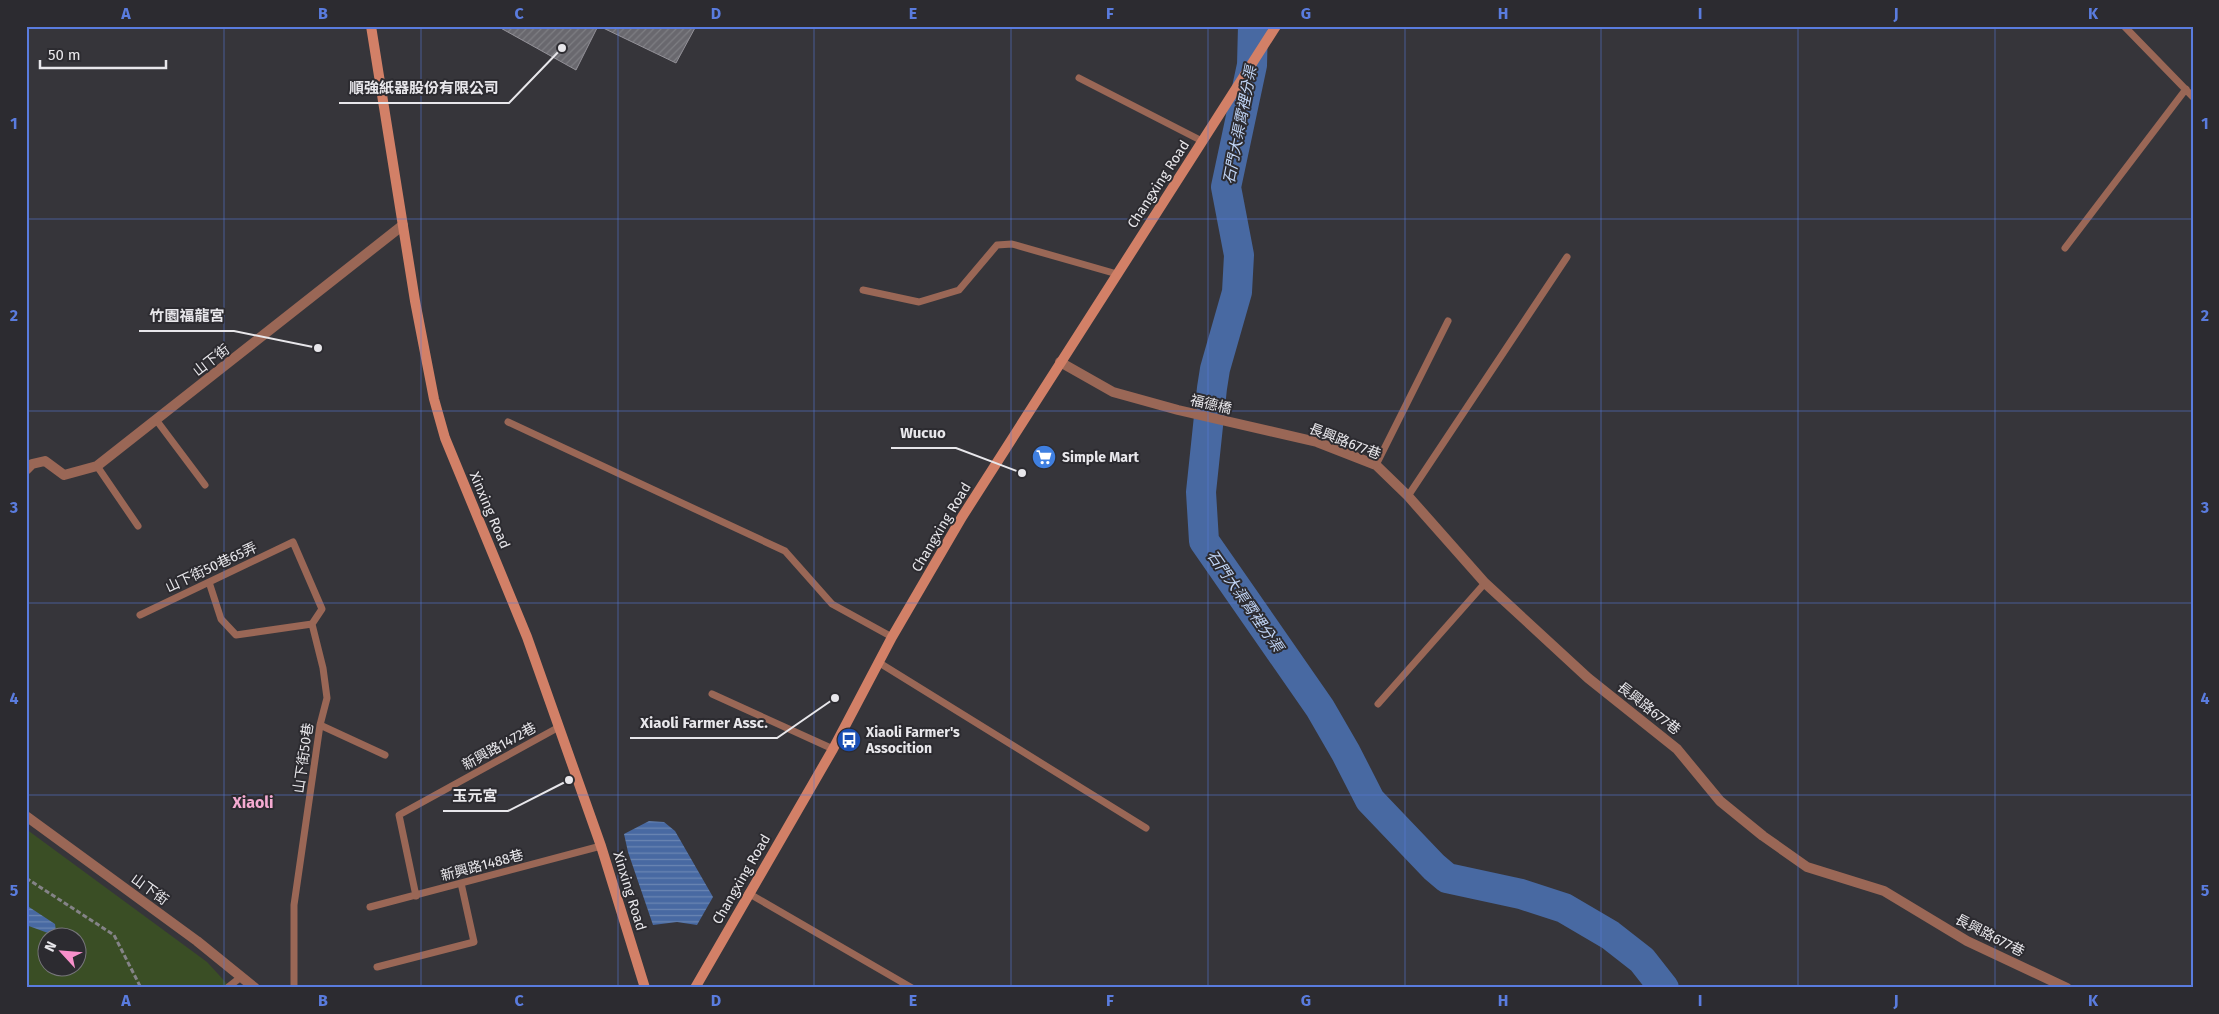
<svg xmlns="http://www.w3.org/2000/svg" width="2219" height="1014" font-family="'Fira Sans','Noto Sans TC',sans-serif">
	<defs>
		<pattern id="water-rules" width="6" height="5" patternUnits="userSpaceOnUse" patternTransform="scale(1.25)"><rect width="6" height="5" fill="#4869a2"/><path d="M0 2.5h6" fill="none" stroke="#6b86b3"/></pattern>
		<pattern id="building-hatch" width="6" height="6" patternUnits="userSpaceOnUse" patternTransform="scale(1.25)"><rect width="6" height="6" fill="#69686e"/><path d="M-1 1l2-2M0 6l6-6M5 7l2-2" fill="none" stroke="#7e7e83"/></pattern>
	</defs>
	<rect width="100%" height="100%" fill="#36353a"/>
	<path fill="#3a4e25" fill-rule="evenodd" d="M26 829 207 962 231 988H26ZM48 936H78V966H48Z"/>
	<path fill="url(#water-rules)" d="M649 821 664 822 675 831 713 897 697 925 677 922 653 925 628 852 624 834Z
		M26 905 55 924 56 931 48 933 26 925Z"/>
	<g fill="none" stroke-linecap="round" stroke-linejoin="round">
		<path stroke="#4869a2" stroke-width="30" d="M1253 26 1252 65 1226 187 1239 255 1237 292 1215 369 1212 388 1201 492 1204 541 1320 708 1346 753 1370 800 1434 867 1447 878 1521 894 1564 908 1610 935 1642 960 1664 988"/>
	</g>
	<path fill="url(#building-hatch)" stroke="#939198" d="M497 26H598L576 70Z
		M599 26H696L676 63Z"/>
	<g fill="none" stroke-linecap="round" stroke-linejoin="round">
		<path stroke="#848387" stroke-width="3" stroke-dasharray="5 2.5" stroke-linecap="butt" d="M26 878 114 935 141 988"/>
		<path stroke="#9a6756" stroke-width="7" d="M2124 26 2193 97
			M1079 78 1202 141
			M2065 248 2186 89
			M863 290 919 302 959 290 997 245 1012 244 1117 274
			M157 421 205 485
			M508 422 785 551 832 604 892 637
			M1376 465 1448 321
			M97 466 138 526
			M1408 496 1567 257
			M209 582 221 619 236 635 312 624
			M140 615 293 542 322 609 312 624 323 668 327 698 320 725 294 905V988
			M878 662 1146 828
			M712 694 833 749
			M1378 704 1485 583
			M320 725 385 755
			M748 893 912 988
			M416 896 399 815 559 727
			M370 907 601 846
			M377 967 474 942 461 883
			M227 988 241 977"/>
		<path stroke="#9a6756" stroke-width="10" d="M1060 362 1113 392 1178 410 1317 442 1376 465 1408 496 1485 583 1588 678 1677 749 1720 801 1763 836 1807 867 1884 891 1967 941 2067 988
			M26 470 32 464 45 461 64 475 97 466 403 225
			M26 816 197 941 255 988"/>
		<path stroke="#d28067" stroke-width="10" d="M371 26 415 301 434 399 445 438 527 637 601 846 645 988
			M695 988 833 749 892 637 962 517 1276 26"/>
	</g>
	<path fill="none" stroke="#5a7cde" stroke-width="1" stroke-opacity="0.55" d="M224 26V988M421 26V988M618 26V988M814 26V988M1011 26V988M1208 26V988M1405 26V988M1601 26V988M1798 26V988M1995 26V988M26 219H2193M26 411H2193M26 603H2193M26 795H2193"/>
	<defs>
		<g id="supermarket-disc" transform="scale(1.25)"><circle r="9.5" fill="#3f7fe0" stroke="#2c2b30"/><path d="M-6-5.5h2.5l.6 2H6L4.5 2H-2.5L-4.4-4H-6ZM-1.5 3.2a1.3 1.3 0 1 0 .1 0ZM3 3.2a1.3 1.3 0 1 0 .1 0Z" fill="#fff"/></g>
		<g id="bus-disc" transform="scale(1.25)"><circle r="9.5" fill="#1a4fb4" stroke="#2c2b30"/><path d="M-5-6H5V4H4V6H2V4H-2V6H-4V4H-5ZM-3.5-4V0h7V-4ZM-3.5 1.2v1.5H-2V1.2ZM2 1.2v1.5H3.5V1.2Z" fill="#fff"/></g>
	</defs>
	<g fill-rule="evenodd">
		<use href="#supermarket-disc" x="1044" y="457"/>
		<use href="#bus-disc" x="849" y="740"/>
	</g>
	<g text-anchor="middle" stroke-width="4" stroke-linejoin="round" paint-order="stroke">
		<g font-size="14" fill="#e8e7eb" stroke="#2c2b30">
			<text transform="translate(1158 184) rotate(-57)" y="5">Changxing Road</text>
			<text transform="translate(211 360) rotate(-38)" y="5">山下街</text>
			<text transform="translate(1211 404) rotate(13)" y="5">福德橋</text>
			<text transform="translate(1345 441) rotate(21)" y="5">長興路677巷</text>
			<text transform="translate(490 510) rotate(67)" y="5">Xinxing Road</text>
			<text transform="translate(941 527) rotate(-59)" y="5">Changxing Road</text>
			<text transform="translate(211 567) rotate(-25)" y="5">山下街50巷65弄</text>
			<text transform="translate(1649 708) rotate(38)" y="5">長興路677巷</text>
			<text transform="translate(499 746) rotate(-29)" y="5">新興路1472巷</text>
			<text transform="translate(303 758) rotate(-82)" y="5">山下街50巷</text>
			<text transform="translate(482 865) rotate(-15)" y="5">新興路1488巷</text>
			<text transform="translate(741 879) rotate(-60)" y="5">Changxing Road</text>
			<text transform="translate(150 889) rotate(36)" y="5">山下街</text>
			<text transform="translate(630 891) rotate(73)" y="5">Xinxing Road</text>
			<text transform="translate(1990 935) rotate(27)" y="5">長興路677巷</text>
		</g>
		<g font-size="14" font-weight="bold" fill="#e8e7eb" stroke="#2c2b30" text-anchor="start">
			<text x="1062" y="462">Simple Mart</text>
			<text x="866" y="737">Xiaoli Farmer's<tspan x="866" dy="16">Assocition</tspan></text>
		</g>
		<g font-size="15" font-style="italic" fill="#c1d5f6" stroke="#2c2b30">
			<text transform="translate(1240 125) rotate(-79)" y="5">石門大渠霄裡分渠</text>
			<text transform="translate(1245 601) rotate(55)" y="5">石門大渠霄裡分渠</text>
		</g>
		<g font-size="16" font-weight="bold" fill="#f4aad1" stroke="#2c2b30">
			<text x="253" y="808">Xiaoli</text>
		</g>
	</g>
	<path fill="none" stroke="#e8e7eb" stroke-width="2" d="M562 48L509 103H339M318 348L234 331H139M1022 473L956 448H891M835 698L777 738H630M569 780L508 811H443"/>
	<g fill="#e8e7eb" stroke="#2c2b30" stroke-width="2">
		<circle cx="562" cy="48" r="5"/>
		<circle cx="318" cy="348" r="5"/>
		<circle cx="1022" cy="473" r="5"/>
		<circle cx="835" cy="698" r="5"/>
		<circle cx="569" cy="780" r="5"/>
	</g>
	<g font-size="15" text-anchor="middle" font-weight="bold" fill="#e8e7eb" stroke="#2c2b30" stroke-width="4" stroke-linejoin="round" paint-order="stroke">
		<text x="424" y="93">順強紙器股份有限公司</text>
		<text x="187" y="321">竹園福龍宮</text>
		<text x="923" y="438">Wucuo</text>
		<text x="704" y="728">Xiaoli Farmer Assc.</text>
		<text x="475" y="801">玉元宮</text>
	</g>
	<rect width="2219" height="1014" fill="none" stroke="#2c2b30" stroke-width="55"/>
	<g transform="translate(62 952) rotate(296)"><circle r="24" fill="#2c2b30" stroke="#77767b"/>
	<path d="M0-4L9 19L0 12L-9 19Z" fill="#f890cb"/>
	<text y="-8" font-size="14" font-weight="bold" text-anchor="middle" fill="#e8e7eb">N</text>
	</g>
	<path d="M40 60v8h126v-8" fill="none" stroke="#e8e7eb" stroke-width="2.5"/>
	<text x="48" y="60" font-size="15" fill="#e8e7eb" stroke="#2c2b30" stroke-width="4" paint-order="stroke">50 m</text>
	<rect x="28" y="28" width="2164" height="958" fill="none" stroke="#5a7cde" stroke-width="2"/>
	<g font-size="16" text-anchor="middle" font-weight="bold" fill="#5a7cde">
		<text x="126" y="19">A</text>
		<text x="323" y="19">B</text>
		<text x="519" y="19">C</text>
		<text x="716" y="19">D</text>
		<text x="913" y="19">E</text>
		<text x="1110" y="19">F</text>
		<text x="1306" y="19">G</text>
		<text x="1503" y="19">H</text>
		<text x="1700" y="19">I</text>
		<text x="1896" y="19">J</text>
		<text x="2093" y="19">K</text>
		<text x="14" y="129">1</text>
		<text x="2205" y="129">1</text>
		<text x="14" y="321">2</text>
		<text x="2205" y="321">2</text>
		<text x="14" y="513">3</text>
		<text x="2205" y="513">3</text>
		<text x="14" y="704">4</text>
		<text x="2205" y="704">4</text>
		<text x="14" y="896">5</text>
		<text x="2205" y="896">5</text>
		<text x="126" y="1006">A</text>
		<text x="323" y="1006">B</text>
		<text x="519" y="1006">C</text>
		<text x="716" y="1006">D</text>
		<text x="913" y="1006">E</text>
		<text x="1110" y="1006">F</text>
		<text x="1306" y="1006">G</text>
		<text x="1503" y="1006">H</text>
		<text x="1700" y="1006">I</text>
		<text x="1896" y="1006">J</text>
		<text x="2093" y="1006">K</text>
	</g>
</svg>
